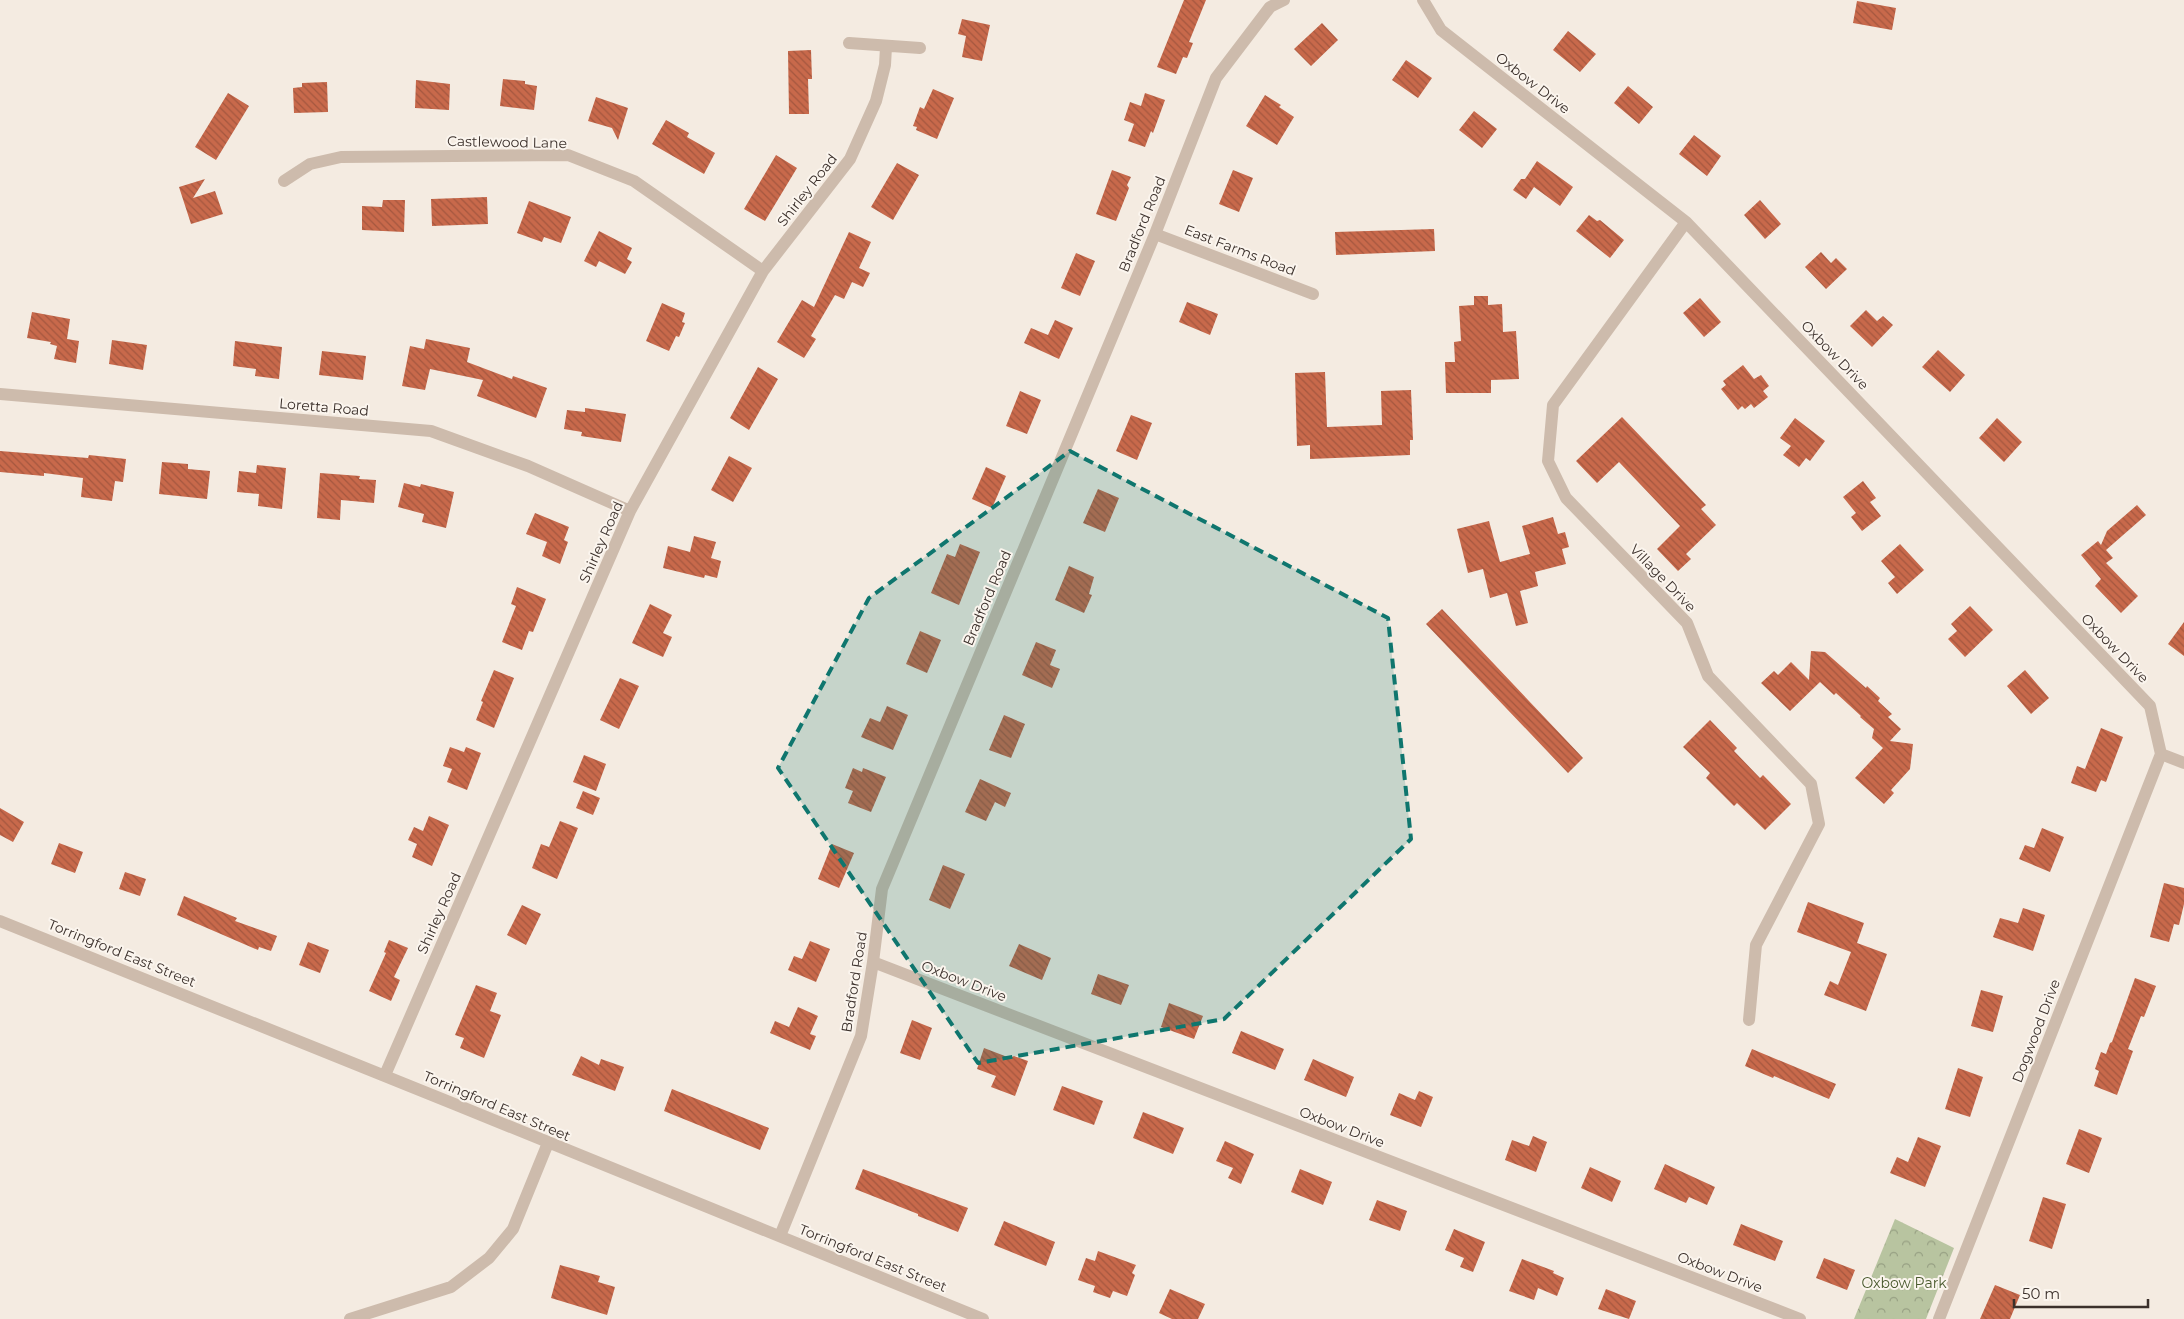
<svg xmlns="http://www.w3.org/2000/svg" width="2184" height="1319" font-family="Montserrat,sans-serif">
	<defs>
		<pattern id="park-crowns" width="20" height="18" patternUnits="userSpaceOnUse" patternTransform="scale(1.25)"><rect width="20" height="18" fill="#b8c4a0"/><path d="M2 6a3 3 0 1 1 6 0M12 15a3 3 0 1 1 6 0" fill="none" stroke="#97a083"/></pattern>
		<pattern id="building-back-hatch" width="6" height="6" patternUnits="userSpaceOnUse" patternTransform="scale(1.25)"><rect width="6" height="6" fill="#c8694b"/><path d="M-1 5l2 2M0 0l6 6M5-1l2 2" fill="none" stroke="#a4573f"/></pattern>
	</defs>
	<rect width="100%" height="100%" fill="#f4ebe1"/>
	<path fill="url(#park-crowns)" d="M1895 1219 1954 1248 1926 1319H1854Z"/>
	<path fill="url(#building-back-hatch)" d="M1184 0H1206L1189 42 1193 43 1187 58 1183 57 1176 74 1157 67Z
		M1857 1 1896 8 1892 30 1853 23Z
		M962 19 990 25 982 61 962 57 966 36 958 34Z
		M1322 23 1338 40 1311 66 1294 49Z
		M1568 31 1596 54 1580 72 1553 50Z
		M811 50 812 79H808L809 114H789L788 51Z
		M1406 60 1432 78 1418 98 1392 80Z
		M503 79 525 81V84L537 86 534 110 500 106Z
		M416 80 450 84 449 110 415 108Z
		M327 82 328 112 294 113 293 88 302 87V83Z
		M1628 86 1653 107 1639 124 1614 103Z
		M933 89 954 98 937 139 916 130 917 127 913 126 920 107 924 109Z
		M228 93 249 106 216 160 195 147Z
		M1145 93 1165 100 1153 133 1151 131 1145 147 1128 141 1134 124 1124 120 1130 102 1141 106Z
		M1265 95 1281 105 1279 107 1294 117 1277 145 1246 126Z
		M596 97 628 108 618 140 612 128 588 121Z
		M1474 111 1497 129 1482 148 1459 130Z
		M666 120 689 133 687 137 715 153 704 174 652 144Z
		M1694 135 1721 156 1707 176 1679 154Z
		M776 155 797 168 765 221 744 209Z
		M1537 161 1573 187 1560 206 1534 187 1526 199 1513 190 1521 179H1525Z
		M897 163 919 175 893 220 871 207Z
		M1112 170 1131 177 1127 185 1129 188 1116 221 1096 214Z
		M1233 170 1253 178 1239 212 1219 204Z
		M205 179 193 198 215 191 223 214 191 224 179 187Z
		M487 197 488 224 432 226 431 199Z
		M383 200H405L404 232 362 230V206L382 207Z
		M1760 200 1781 224 1765 239 1744 215Z
		M529 201 571 217 561 243 544 237 542 242 517 233Z
		M1589 215 1597 221 1600 220 1624 240 1610 258 1576 231Z
		M1434 229 1435 251 1336 255 1335 232Z
		M599 231 632 248 627 259 632 262 625 274 599 261 596 267 584 261Z
		M849 232 871 242 859 268 870 273 863 287 852 282 844 299 835 295 811 336 816 339 804 358 777 342 802 300 814 307Z
		M1821 252 1831 263 1836 258 1847 269 1826 289 1805 267Z
		M1076 253 1095 261 1080 296 1061 288Z
		M1474 296H1488V305L1502 304 1503 332 1516 331 1519 379 1491 380V393H1446L1445 362H1455L1454 342 1461 341 1459 306 1474 305Z
		M1700 298 1721 322 1704 337 1683 313Z
		M1187 302 1218 314 1210 335 1179 322Z
		M662 303 685 313 682 322 685 323 679 337 676 336 669 351 646 341Z
		M1866 310 1877 321 1883 316 1893 325 1872 347 1850 326Z
		M32 312 70 319 67 339 79 341 76 363 54 359 57 346 50 344 51 342 27 338Z
		M1055 320 1073 328 1059 359 1024 343 1031 328 1048 335Z
		M426 339 470 348 467 362 512 379 513 376 547 388 536 418 477 396 483 380 430 369 425 390 402 386 410 346 424 349Z
		M112 340 147 345 143 370 109 364Z
		M235 341 282 347 279 379 255 376 256 369 233 366Z
		M1938 350 1965 375 1950 392 1922 367Z
		M322 351 366 356 363 380 319 375Z
		M1743 365 1754 379 1761 375 1769 386 1763 391 1768 397 1754 408 1751 404 1745 409 1742 406 1738 410 1721 389 1726 385 1723 381Z
		M758 367 778 379 749 430 730 418Z
		M1325 372 1327 427 1382 425 1381 391 1411 390 1413 440H1410V455L1310 459V445L1297 446 1295 373Z
		M1020 391 1041 400 1027 434 1006 426Z
		M585 408 626 414 621 442 581 436 582 432 564 429 567 410 585 412Z
		M1131 415 1152 423 1137 460 1116 451Z
		M1622 417 1706 505 1701 509 1716 525 1686 554 1691 559 1678 571 1657 549 1680 526 1619 462 1597 483 1576 461Z
		M1795 418 1825 441 1810 461 1806 458 1799 467 1783 455 1791 446 1780 438Z
		M1997 418 2022 442 2004 462 1979 438Z
		M0 451 88 458 89 455 126 459 123 482 115 481 112 501 81 497 83 478 44 473V476L0 472Z
		M729 456 752 468 733 502 711 490Z
		M162 462 188 464V469L210 471 207 499 159 494Z
		M257 465 286 468 282 509 258 506 259 494 237 492 239 471 256 473Z
		M986 467 1006 476 992 508 972 499Z
		M320 473 360 476 359 479 376 480 374 503 341 500 340 520 317 518Z
		M1863 481 1876 498 1870 502 1881 516 1862 531 1851 517 1856 513 1843 497Z
		M404 483 420 487 421 484 454 492 446 528 422 522 424 514 398 507Z
		M1098 489 1119 498 1105 532 1083 523Z
		M2137 505 2146 515 2106 550 2113 558 2106 563 2138 596 2121 613 2095 586 2101 579 2081 555 2098 541 2101 545 2107 531Z
		M535 513 569 527 564 540 568 542 560 564 542 556 547 542 526 534Z
		M1553 517 1558 534 1565 532 1569 547 1562 549 1566 564 1535 572 1538 586 1520 591 1528 623 1516 626 1507 593 1490 598 1483 569 1468 573 1457 529 1489 521 1500 562 1530 554 1522 526Z
		M694 536 716 542 711 558 721 561 717 578 705 575 704 578 663 568 668 546 690 552Z
		M960 544 980 552 959 605 931 593 947 554 955 557Z
		M1900 544 1924 570 1897 594 1888 583 1895 577 1881 561Z
		M1069 566 1094 577 1089 594 1092 595 1084 613 1055 600Z
		M517 587 546 599 533 632 529 631 522 650 502 642 516 606 511 604Z
		M650 604 672 615 663 633 672 637 663 657 632 643Z
		M1970 606 1993 630 1965 657 1948 639 1957 631 1951 624Z
		M1442 609 1583 758 1568 773 1426 624Z
		M2184 622V656L2168 644Z
		M920 631 941 640 927 673 906 664Z
		M1036 642 1056 650 1050 665 1060 669 1052 688 1022 675Z
		M1811 651 1825 652 1866 688 1867 686 1880 698 1878 701 1892 714 1888 717 1901 729 1890 741 1913 744 1910 769 1891 790 1894 793 1884 804 1855 778 1883 748 1872 738 1874 729 1860 717 1861 716 1836 693 1834 695 1820 682 1790 711 1761 683 1774 671 1778 675 1791 662 1809 680Z
		M494 670 514 678 494 728 476 720 483 702 481 701Z
		M2025 670 2049 698 2031 714 2007 686Z
		M620 678 639 686 619 729 600 720Z
		M887 706 908 715 893 750 861 737 870 718 880 722Z
		M1004 715 1025 724 1011 758 989 750Z
		M1710 720 1737 748 1734 751 1760 778 1763 775 1791 804 1765 830 1737 803 1734 806 1706 778 1710 773 1683 747Z
		M2101 728 2123 737 2106 782 2101 780 2096 792 2071 783 2077 766 2085 769Z
		M450 747 464 752 466 747 481 753 467 790 447 782 452 769 443 766Z
		M584 755 606 764 596 791 573 782Z
		M853 768 862 772 863 768 886 777 871 812 848 803 853 791 845 788Z
		M980 779 1011 793 1005 807 995 802 986 821 965 812Z
		M583 791 600 798 593 815 576 808Z
		M0 808 24 822 13 842 0 835Z
		M429 816 449 825 432 866 412 857 417 844 408 840 414 827 423 831Z
		M560 821 578 828 557 879 532 868 541 844 549 847Z
		M2042 828 2064 837 2050 872 2019 859 2025 845 2034 848Z
		M59 843 83 852 75 873 51 864Z
		M832 844 854 853 839 888 818 879Z
		M943 865 965 874 950 909 929 900Z
		M125 872 146 879 140 896 119 889Z
		M2164 883 2184 888V904L2179 925 2174 924 2169 942 2150 937Z
		M184 896 237 918 235 921 277 936 271 951 259 947 258 950 177 915Z
		M1808 902 1864 923 1857 943 1887 954 1866 1011 1824 995 1830 981 1838 985 1851 952 1797 932Z
		M522 905 541 914 526 945 507 935Z
		M2023 908 2045 915 2033 951 1993 937 2000 918 2018 923Z
		M389 940 408 948 394 977 400 980 391 1001 369 991 386 953 384 952Z
		M810 941 830 949 816 982 788 970 794 956 802 959Z
		M308 942 329 950 320 973 299 965Z
		M1019 944 1051 958 1042 980 1009 966Z
		M1098 974 1129 985 1121 1005 1091 994Z
		M2135 978 2156 986 2144 1017 2141 1016 2128 1049 2133 1051 2117 1095 2094 1086 2099 1071 2095 1069 2101 1052 2106 1054 2110 1043 2112 1042Z
		M476 985 497 993 490 1011 501 1015 484 1058 460 1048 464 1038 455 1035Z
		M1981 990 2003 996 1993 1032 1971 1026Z
		M1169 1003 1203 1016 1194 1039 1161 1027Z
		M798 1007 818 1016 810 1034 816 1036 810 1050 770 1033 775 1021 789 1027Z
		M912 1020 932 1028 920 1060 900 1053Z
		M1241 1031 1284 1049 1275 1070 1232 1053Z
		M984 1048 1010 1058 1014 1056 1028 1061 1015 1096 991 1087 996 1076 977 1069Z
		M1752 1049 1836 1084 1829 1099 1774 1076 1773 1078 1745 1066Z
		M581 1056 599 1065 601 1059 624 1067 615 1091 572 1075Z
		M1313 1059 1354 1077 1346 1097 1304 1080Z
		M1958 1068 1983 1077 1970 1117 1945 1109Z
		M1062 1086 1103 1101 1094 1125 1053 1110Z
		M672 1089 769 1128 760 1150 664 1111Z
		M1419 1091 1433 1097 1421 1127 1390 1115 1399 1093 1415 1100Z
		M1143 1112 1184 1128 1173 1154 1133 1138Z
		M2079 1129 2102 1138 2089 1173 2066 1164Z
		M1533 1136 1547 1142 1536 1172 1505 1160 1512 1140 1529 1146Z
		M1918 1137 1941 1146 1925 1187 1890 1173 1897 1157 1908 1162Z
		M1225 1141 1254 1154 1241 1184 1228 1178 1233 1168 1216 1161Z
		M1665 1164 1715 1187 1707 1205 1689 1197 1686 1203 1654 1189Z
		M1590 1167 1621 1181 1612 1202 1581 1188Z
		M863 1169 968 1208 958 1232 918 1216V1214L855 1189Z
		M1300 1169 1332 1182 1323 1205 1291 1192Z
		M2043 1197 2066 1204 2052 1249 2029 1241Z
		M1377 1200 1407 1211 1400 1231 1369 1220Z
		M1004 1221 1055 1242 1046 1266 994 1245Z
		M1741 1224 1783 1241 1775 1261 1733 1245Z
		M1454 1229 1485 1242 1473 1272 1460 1267 1464 1258 1445 1250Z
		M1098 1251 1136 1265 1132 1273 1135 1275 1127 1296 1113 1291 1110 1298 1093 1292 1095 1286 1078 1280 1086 1258 1095 1261Z
		M1824 1258 1855 1270 1847 1290 1816 1278Z
		M1522 1259 1554 1271 1553 1273 1564 1278 1557 1296 1538 1288 1534 1300 1509 1291Z
		M560 1265 600 1276 598 1282 615 1287 607 1315 551 1298Z
		M1995 1285 2020 1295 2010 1319H1980Z
		M1170 1289 1205 1304 1198 1319H1172L1159 1313Z
		M1606 1289 1636 1301 1629 1319 1598 1309Z"/>
	<g fill="none" stroke-linecap="round" stroke-linejoin="round">
		<path stroke="#cdbbac" stroke-width="12" d="M1423 0 1441 30 1686 222 2150 706 2161 754 2184 763
			M849 43 920 48
			M284 181 310 164 341 157 568 155 634 181 763 271
			M1686 222 1553 405 1548 461 1566 498 1687 623 1708 676 1811 784 1819 824 1756 945 1749 1020
			M1155 234 1313 294
			M0 394 431 431 528 466 630 511
			M0 921C328 1052 656 1186 983 1319
			M873 962 1800 1319
			M385 1075 630 511 763 271 850 159 876 101 885 65 886 47
			M780 1236 861 1036 873 962 882 889 1155 234 1216 78 1270 7 1284 0
			M350 1319 451 1287 489 1258 513 1229 548 1143
			M1939 1319 2161 754"/>
	</g>
	<path fill="#0f766e" fill-opacity="0.2" stroke="#0f766e" stroke-width="4" stroke-dasharray="10 6" stroke-linejoin="round" d="M1070 451 1388 618 1411 839 1224 1019 978 1063 778 768 869 598Z"/>
	<g text-anchor="middle" stroke-width="4" stroke-linejoin="round" paint-order="stroke">
		<g font-size="14" fill="#3b302b" stroke="#fbf5ee">
			<text transform="translate(1533 83) rotate(38)" y="5">Oxbow Drive</text>
			<text transform="translate(507 142) rotate(1)" y="5">Castlewood Lane</text>
			<text transform="translate(807 190) rotate(-52)" y="5">Shirley Road</text>
			<text transform="translate(1142 224) rotate(-68)" y="5">Bradford Road</text>
			<text transform="translate(1240 250) rotate(21)" y="5">East Farms Road</text>
			<text transform="translate(1835 355) rotate(46)" y="5">Oxbow Drive</text>
			<text transform="translate(324 407) rotate(5)" y="5">Loretta Road</text>
			<text transform="translate(601 542) rotate(-66)" y="5">Shirley Road</text>
			<text transform="translate(1663 578) rotate(46)" y="5">Village Drive</text>
			<text transform="translate(987 598) rotate(-67)" y="5">Bradford Road</text>
			<text transform="translate(2115 648) rotate(46)" y="5">Oxbow Drive</text>
			<text transform="translate(439 913) rotate(-66)" y="5">Shirley Road</text>
			<text transform="translate(122 953) rotate(22)" y="5">Torringford East Street</text>
			<text transform="translate(964 981) rotate(21)" y="5">Oxbow Drive</text>
			<text transform="translate(854 982) rotate(-81)" y="5">Bradford Road</text>
			<text transform="translate(2036 1031) rotate(-69)" y="5">Dogwood Drive</text>
			<text transform="translate(497 1106) rotate(23)" y="5">Torringford East Street</text>
			<text transform="translate(1342 1127) rotate(21)" y="5">Oxbow Drive</text>
			<text transform="translate(873 1258) rotate(22)" y="5">Torringford East Street</text>
			<text transform="translate(1720 1272) rotate(21)" y="5">Oxbow Drive</text>
		</g>
		<g font-size="14" fill="#4a5a2e" stroke="#fbf5ee">
			<text x="1904" y="1288">Oxbow Park</text>
		</g>
	</g>
	<path d="M2014 1299v8h134v-8" fill="none" stroke="#3b302b" stroke-width="2.5"/>
	<text x="2022" y="1299" font-size="15" fill="#3b302b" stroke="#fbf5ee" stroke-width="4" paint-order="stroke">50 m</text>
</svg>
